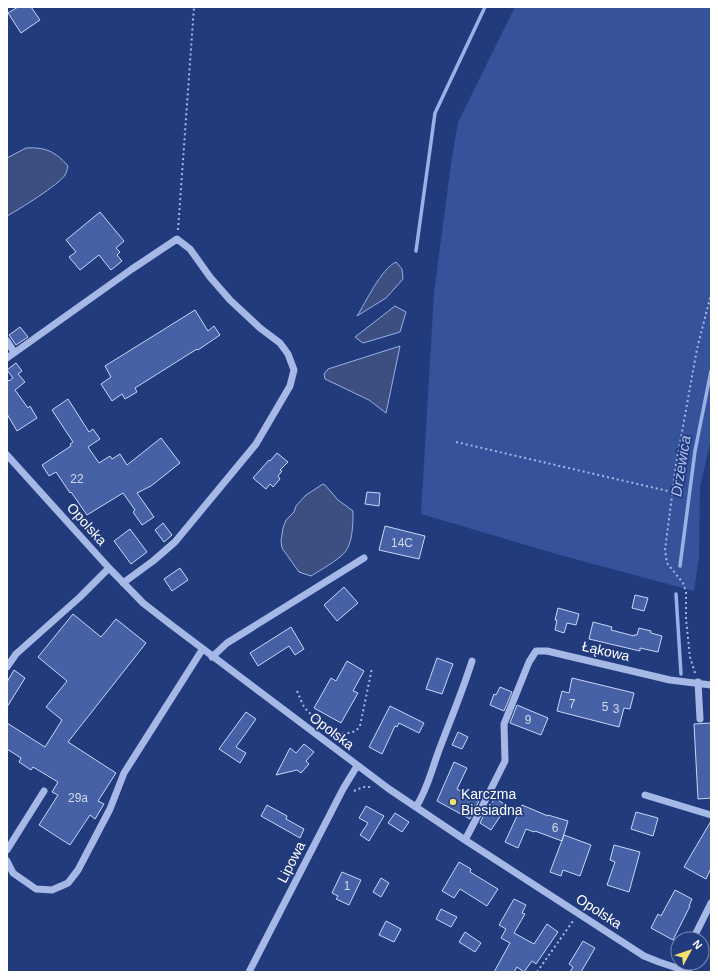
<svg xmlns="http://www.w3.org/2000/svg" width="718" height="979" font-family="Helvetica,sans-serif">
	<rect width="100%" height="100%" fill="#223b7d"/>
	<path fill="#35529b" d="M515 7H711V439L700 487 699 558 694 591 560 555 421 514 434 293 451 164 458 122Z"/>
	<path fill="#3c4f80" stroke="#9ab1e7" d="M26 148C45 147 55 151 68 166 67 169 67 172 65 175 60 184 18 210 7 216V158Z
		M396 262 402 269 403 279 386 298 357 316C366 302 381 269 396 262Z
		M395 306 406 312 400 332 363 343 355 337Z
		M400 346 386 413 369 400 325 379 324 374 328 369Z
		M323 484 325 485 338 500 353 511C353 522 353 539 347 549 344 557 319 571 311 576L299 572 282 548 281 541 283 528 286 520 294 512 296 506 306 495Z"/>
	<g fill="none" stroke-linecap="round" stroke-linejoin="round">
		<path stroke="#9ab1e7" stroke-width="3.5" d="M416 251 435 113 485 7
			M680 566 695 451 711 371
			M676 594 681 674"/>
	</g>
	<path fill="#4661a5" stroke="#cad6f5" d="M18 7H31L40 20 21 33 8 13Z
		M100 212 124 241 116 248 120 252 117 255 122 261 111 270 99 255 80 270 69 257 76 252 66 240Z
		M195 310 208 331 214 326 220 335 198 350 197 349 135 388 137 392 125 399 122 394 112 401 101 384 111 377 105 366Z
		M20 327 28 337 16 345 9 335Z
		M16 363 22 371 18 374 25 382 15 390 28 408 30 406 37 418 17 431 7 414V379L9 381 13 378 7 370Z
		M68 399 89 432 93 429 100 439 88 447 99 463 110 456 112 459 120 454 127 465 161 438 180 463 151 486 137 493 154 517 142 525 133 512 135 510 123 493 87 515 71 492 70 493 56 472 49 476 42 465 71 446 70 444 73 442 52 410Z
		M277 453 288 462 280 470 282 471 278 476 280 479 273 487 270 484 266 489 253 478 269 460 270 461Z
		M367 492 380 493 379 506 365 504Z
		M163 523 172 535 164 542 155 530Z
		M385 526 425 536 419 559 379 550Z
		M130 529 147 552 131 564 114 541Z
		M180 568 188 580 172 591 164 579Z
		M344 587 358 603 337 621 324 605Z
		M635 595 648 598 644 611 632 608Z
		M558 608 579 614 576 625 567 623 564 633 555 630 557 620H555Z
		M73 614 101 637 116 619 146 643 68 742 116 773 98 801 104 804 95 819 90 815 70 845 39 825 58 795 52 792 58 782 33 767 31 770 19 762 21 758 7 749V723L45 747 62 720 46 707 67 681 38 657Z
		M593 622 612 627 611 630 634 636V635H637L639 628 651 631V633L662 636 658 652 640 648V651L589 639Z
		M291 627 304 649 295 655 289 646 258 666 250 653Z
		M437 658 453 664 442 694 426 689Z
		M347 661 364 671 353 691 358 693 341 723 314 708 331 678 336 681Z
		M14 670 25 678 7 707V682Z
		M572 678 634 693 630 709 624 708 619 727 557 711 562 691 569 693Z
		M500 687 512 692 504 711 490 705 494 694 496 695Z
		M517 705 548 718 541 735 510 723Z
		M390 706 424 723 419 733 399 723 397 727 395 726 382 754 369 747Z
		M246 712 256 719 236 747 246 753 240 763 219 749Z
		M711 723V798L698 799 694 724Z
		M458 732 468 737 462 749 452 745Z
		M304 744 314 752 306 761 309 764 301 773 297 770 276 775 290 748 296 753Z
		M454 762 467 768 457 789 479 801 470 819 437 801Z
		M495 798 507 806 491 830 480 823 488 806 489 807Z
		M267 805 287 816 286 819 304 829 300 838 261 816Z
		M522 805 548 816V815L568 821 562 841 535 831 534 832 526 829 518 848 505 842Z
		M366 806 384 816 369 841 360 835 368 823 359 818Z
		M636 812 658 818 653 836 631 829Z
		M395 813 409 822 402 832 388 823Z
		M711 821V868L706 879 684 867Z
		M564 835 591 845 580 876 563 870 561 876 550 872Z
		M614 845 640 852 629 892 607 885 615 862 610 860Z
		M459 862 471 869 470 872 498 889 487 906 460 889 454 898 442 891Z
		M342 872 361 880 349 905 336 899 338 896 332 893Z
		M381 878 389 883 381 897 373 892Z
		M675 890 692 899 689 906H690L673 940 651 928 658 914 661 916Z
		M514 899 526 905 522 913 525 914 514 933 534 944 547 924 558 932 536 964 532 961 524 972 517 967 514 972H494L510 943 501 938 506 929 499 925Z
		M441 909 457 917 451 927 436 919Z
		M386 921 401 929 394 942 379 935Z
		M465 932 481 943 475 952 459 942Z
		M583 941 595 948 581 972H570L573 967 569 964Z"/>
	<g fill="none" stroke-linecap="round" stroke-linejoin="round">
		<path stroke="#a6b9e6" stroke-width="2" stroke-dasharray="2 3" stroke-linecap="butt" d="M178 230 194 7
			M456 442 672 492
			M695 673 690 657 686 619V592L683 583 667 563 665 550 676 465 697 349 711 294
			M297 691 303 705 308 712 341 734C348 733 356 733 360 726L372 668
			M354 791 363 787H371
			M537 972 573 921"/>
		<path stroke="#a6b9e6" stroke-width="7" d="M7 341 14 352
			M7 358 132 269 177 239 190 249 210 277 230 300 260 328 280 343 288 354 294 370 290 386 256 444 175 542 153 561 123 583
			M7 455 109 568 143 603 170 624 389 789 465 840 644 956 659 962 689 972
			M212 657 227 643 364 558
			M7 667 16 654 80 597 109 568
			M698 682 700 719
			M645 795 711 815
			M416 807C427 790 431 772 438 753 449 723 462 693 472 661
			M465 840 475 821 505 761 504 724 529 662 536 651H547L670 680 711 685
			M7 850 44 791
			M7 861 13 873 36 889 52 890 68 883 78 870 110 809 124 773 202 650
			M693 939 711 903
			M249 972 343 789 357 766"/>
	</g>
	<circle fill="#f2e169" stroke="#223b7d" stroke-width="1.5" cx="453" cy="802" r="4"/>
	<g text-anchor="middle" stroke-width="3.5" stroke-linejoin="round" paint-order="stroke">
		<g font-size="12" fill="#d1d8e8">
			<text x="77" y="483">22</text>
			<text x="402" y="547">14C</text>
			<text x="572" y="708">7</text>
			<text x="605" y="711">5</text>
			<text x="616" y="713">3</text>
			<text x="528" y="724">9</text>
			<text x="78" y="802">29a</text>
			<text x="555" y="832">6</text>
			<text x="347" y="890">1</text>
		</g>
		<g font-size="14" fill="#fff" stroke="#223b7d">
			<text transform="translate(87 524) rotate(48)" y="5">Opolska</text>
			<text transform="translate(606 651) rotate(13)" y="5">Łąkowa</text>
			<text transform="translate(332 731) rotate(37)" y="5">Opolska</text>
			<text transform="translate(291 862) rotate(-63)" y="5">Lipowa</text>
			<text transform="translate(599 911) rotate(33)" y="5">Opolska</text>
		</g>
		<g font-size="14" fill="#fff" stroke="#223b7d" text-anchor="start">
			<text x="461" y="799">Karczma<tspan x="461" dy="16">Biesiadna</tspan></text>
		</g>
		<g font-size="15" font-style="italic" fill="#b2c3ee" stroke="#223b7d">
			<text transform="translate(681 466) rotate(-81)" y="5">Drzewica</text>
		</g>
	</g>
	<rect width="718" height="979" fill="none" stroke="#ffffff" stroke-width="16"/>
	<g transform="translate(690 951) rotate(50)"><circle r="19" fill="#223b7d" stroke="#7a89b1"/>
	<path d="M0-3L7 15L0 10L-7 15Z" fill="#f2e169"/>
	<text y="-6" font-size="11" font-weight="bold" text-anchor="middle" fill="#ffffff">N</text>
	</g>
</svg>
